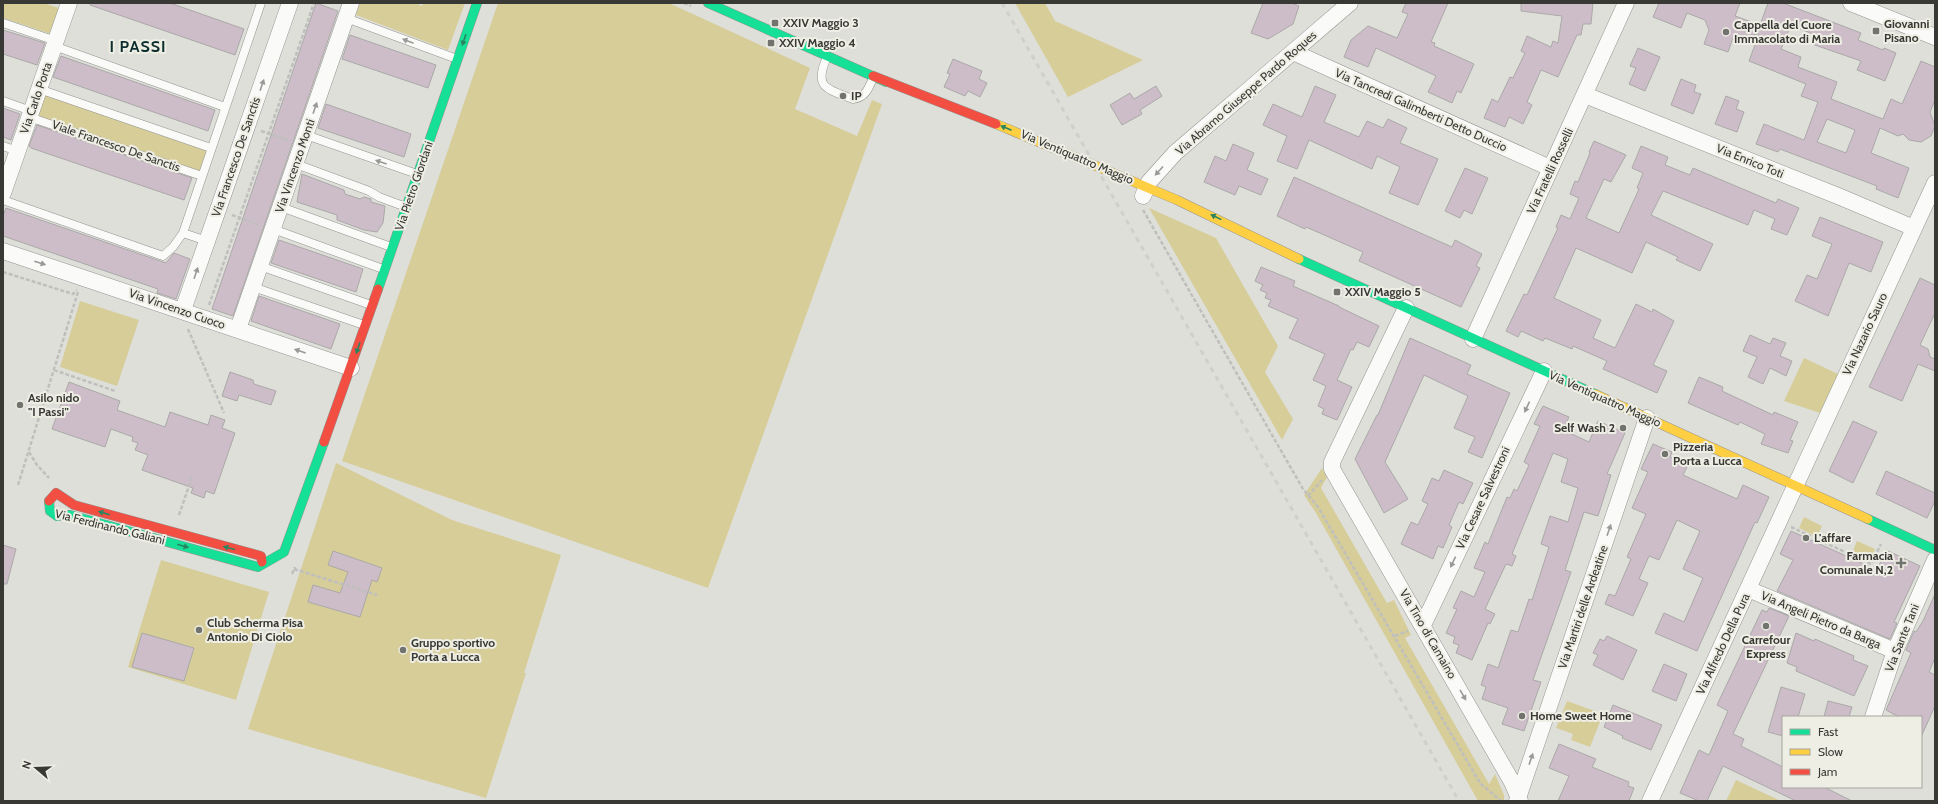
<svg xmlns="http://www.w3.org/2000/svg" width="1938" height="804" font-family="Cabin,sans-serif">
	<rect width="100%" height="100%" fill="#dfdfda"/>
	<path fill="#d6cd99" d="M3 3H43L59 8 51 34 3 18Z
		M360 3H416L422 6 423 3H465L448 50 356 15Z
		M498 3H669L810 68 795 109 857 136 872 100 882 104 708 588 342 461Z
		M1015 3H1045L1055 21 1143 60 1068 97Z
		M39 89 211 148 202 176 29 117Z
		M1149 208 1216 238 1278 346 1265 372 1293 419 1282 440Z
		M80 301 139 320 117 386 60 367Z
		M1804 358 1838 374 1820 413 1784 401Z
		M336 463 452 520 561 555 524 673H526L486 798 248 729Z
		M1322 468 1327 477 1321 488 1387 603 1394 600 1411 635 1405 638 1489 784 1495 774 1504 795V801H1478L1316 513 1304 495Z
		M1804 517 1822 526 1817 537 1799 528Z
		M1857 541 1875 549 1870 561 1852 553Z
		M161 560 269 592 236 700 128 667Z
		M1567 701 1603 714 1590 747 1571 740 1573 734 1556 728Z
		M1736 780 1781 801H1726Z"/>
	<path fill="#ccbdc9" stroke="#aba9a8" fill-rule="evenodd" d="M90 3H170L244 29 235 55 90 5Z
		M316 3 338 11 233 316 212 309Z
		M1263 3H1292L1299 6 1293 24 1268 39 1251 33Z
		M1406 3H1448L1431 42 1435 43 1434 46 1474 64 1461 93 1457 91 1452 103 1428 92 1436 76 1376 48 1368 67 1344 57 1351 40 1368 26 1397 38 1408 14 1402 12Z
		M1521 3H1593L1591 24H1583L1581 35H1577L1558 77 1541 70 1527 102 1532 105 1523 124 1509 117 1505 127 1484 118 1492 99 1498 102 1510 77 1513 78 1525 53 1521 51 1527 36 1551 47 1553 41 1558 43 1562 16 1521 11Z
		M1659 3H1740L1735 16 1760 25 1768 3H1783L1861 33 1858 40 1883 50 1884 48 1896 53 1885 81 1857 70 1861 61 1812 44 1815 35 1791 25 1781 49 1801 57 1798 67 1837 82 1831 99 1883 119 1891 99 1902 104 1921 61 1935 67V100L1930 112 1935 126 1931 136 1921 142 1909 140 1903 134 1898 136 1880 128 1871 153 1909 168 1898 198 1876 189 1877 186 1780 149 1778 152 1756 144 1764 124 1804 140 1818 102 1801 96 1806 84 1749 61 1759 34 1733 38 1728 52 1704 44 1709 30 1705 20 1687 13 1681 28 1653 17ZM1827 119 1855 130 1846 153 1817 142Z
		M3 30 45 43 37 65 3 54Z
		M350 35 436 65 428 88 342 59Z
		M1638 48 1660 57 1645 91 1629 84 1636 68 1630 66Z
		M61 56 215 110 208 131 53 77Z
		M953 59 982 71 979 79 987 83 980 97 968 91 965 96 944 87 950 74 947 73Z
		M1681 79 1696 85 1694 92 1701 94 1693 114 1671 105Z
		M1156 86 1162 96 1140 110 1142 114 1122 125 1110 105 1130 93 1134 99Z
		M1315 86 1336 95 1324 122 1359 137 1367 121 1383 128 1388 119 1407 128 1400 143 1438 159 1418 205 1389 193 1400 167 1377 156 1372 169 1309 140 1297 169 1277 161 1287 136 1263 125 1273 104 1302 117Z
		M1726 96 1739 101 1736 109 1744 112 1737 132 1715 124Z
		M326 104 411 134 404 157 318 128Z
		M3 108 20 114 11 140 3 137Z
		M37 125 192 178 184 200 31 148 29 146Z
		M1594 141 1626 155 1611 182 1604 179 1586 218 1619 233 1639 189 1637 188 1643 173 1632 168 1641 146 1668 157 1665 165 1690 175 1693 168 1776 203 1778 199 1799 208 1787 235 1771 229 1775 219 1754 210 1748 225 1663 191 1651 215 1713 244 1700 271 1676 260 1678 257 1646 242 1632 273 1576 248 1554 298 1601 320 1593 338 1615 348 1636 304 1652 312 1653 309 1674 321 1653 365 1667 371 1657 393 1603 369 1607 361 1573 346 1572 349 1545 338 1543 341 1521 331 1518 337 1506 331 1524 294 1527 295 1558 228 1556 227 1561 215 1570 219 1579 198 1570 194 1575 181 1578 182 1590 153 1589 152Z
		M1233 144 1254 153 1247 170 1268 179 1261 195 1239 186 1235 195 1204 182 1215 156 1226 161Z
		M1465 168 1488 178 1472 214 1464 210 1460 218 1445 211Z
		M302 174 344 190 345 194 360 199 364 197 371 199V202L385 206 383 223 377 232 364 230 337 220V215L297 202Z
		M1294 177 1452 247 1455 240 1482 254 1476 266 1480 268 1461 307 1359 261 1363 252 1306 227 1305 229 1277 216Z
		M6 208 166 263 174 253 190 259 176 299 157 293 158 289 3 236V216Z
		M1820 217 1883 242 1871 272 1849 263 1828 316 1795 301 1807 275 1817 279 1832 244 1812 236Z
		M279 240 363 269 356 292 271 263Z
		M1261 267 1295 281 1293 286 1339 306V307L1379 326 1369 347 1357 342 1353 350 1351 349 1337 380 1352 387 1337 420 1322 414 1324 409 1318 406 1326 386 1313 380 1325 354 1289 338 1298 319 1268 306 1271 300 1265 298 1267 293 1260 290 1263 285 1255 281Z
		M1920 278 1935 285V313L1920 345 1928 349 1930 357 1935 359V371L1918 364 1902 401 1869 387Z
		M259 296 340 324 331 349 251 321Z
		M1750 335 1770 344 1773 338 1786 343 1780 356 1792 361 1786 376 1770 368 1763 384 1748 377 1757 357 1743 351Z
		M1410 338 1471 365 1467 374 1510 393 1482 458 1468 452 1475 437 1454 428 1468 396 1424 375 1385 462 1408 499 1384 513 1355 459 1377 415H1378Z
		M230 372 253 380 254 384 276 391 271 405 239 395 237 401 222 396Z
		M1699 377 1723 387 1722 391 1773 415 1774 412 1798 422 1790 440 1793 441 1788 453 1761 444 1765 434 1740 422 1738 425 1688 403Z
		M69 382 120 401 117 410 165 427 170 412 208 425 211 415 225 420 222 428 235 433 214 494 206 491 204 498 191 493 193 488 142 470 148 455 135 450 138 443 132 441 133 437 111 429 105 447 52 429Z
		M1543 406 1569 417 1563 430 1589 442 1598 421 1625 433 1607 474 1611 475 1598 516 1584 512 1565 570 1571 572 1533 680 1541 682 1524 731 1502 724 1508 708 1482 699 1486 687 1481 685 1488 664 1498 668 1511 630 1518 632 1529 599 1532 600 1549 547 1541 544 1550 516 1568 522 1578 488 1561 482 1568 459 1553 453 1512 554 1516 556 1512 566 1506 564 1485 609 1495 614 1490 624 1488 623 1472 660 1456 653 1459 645 1453 643 1455 637 1446 633 1457 609 1453 608 1461 591 1474 597 1485 572 1474 568 1485 542 1488 544 1507 497 1510 498 1514 489 1517 491 1529 465 1524 462 1540 426 1534 424Z
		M1853 421 1877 432 1853 483 1829 471Z
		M1653 444 1672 452 1670 457 1688 465 1683 475 1737 499 1743 485 1769 497 1757 523 1755 522 1697 651 1655 633 1664 613 1684 622 1703 578 1683 569 1700 531 1677 520 1659 560 1649 556 1639 579 1648 583 1633 616 1605 604 1609 594 1615 596 1631 559 1627 557 1646 514 1632 508 1648 472 1641 469Z
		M1444 470 1473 483 1463 504 1459 502 1449 525 1452 527 1443 548 1438 546 1433 559 1401 544 1411 522 1418 525 1428 504 1422 501 1432 478 1439 481Z
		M1886 471 1935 493V501L1927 518 1876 494Z
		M1791 531 1877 570 1886 550 1920 566 1894 622 1897 623 1890 639 1777 591 1793 560 1780 554Z
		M3 545 16 549 7 584H3Z
		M333 551 382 568 377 582 372 580 360 617 308 602 313 585 340 593 348 572 328 565Z
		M1935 594V658L1929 672 1935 675V706L1921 737V717H1899L1886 710 1911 653 1906 650 1914 631 1916 632 1923 621Z
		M1769 608 1789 616 1733 734 1744 739 1741 746 1783 767V787H1824L1852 801H1796L1723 766 1707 801H1699L1680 793 1699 750 1709 755 1728 711 1717 705 1762 610 1767 612Z
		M142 633 194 648 184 681 132 667Z
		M1796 633 1814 641 1815 639 1854 656 1853 660 1868 666 1854 696 1796 671 1797 667 1787 663Z
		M1607 636 1637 650 1623 680 1593 665 1598 655 1593 653 1600 639 1604 641Z
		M1664 664 1687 674 1676 701 1652 691Z
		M1781 687 1805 694 1798 717H1783V736L1768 732Z
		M1828 701 1852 707 1849 717H1824Z
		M1613 705 1662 725 1651 750 1622 738 1623 736 1604 727Z
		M1559 744 1596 759 1592 767 1629 782 1628 786 1634 788 1629 801H1558L1569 776 1549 768Z"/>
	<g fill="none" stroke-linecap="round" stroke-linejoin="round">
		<g stroke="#949490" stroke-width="9">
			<path id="lane" d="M346 18 457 59
				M3 23 56 41
				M54 46 225 107
				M827 57C813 88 827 89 853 99 865 98 869 88 873 78
				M39 89 211 148
				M3 101 31 111
				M29 117 202 176
				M306 135 417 174
				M3 146 17 151
				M296 164 369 191 379 197 406 207
				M3 200 163 256 173 247 183 233
				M281 207 391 247
				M273 229 383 269
				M207 241 183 233 261 3
				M260 266 371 305
				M253 287 364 325"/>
		</g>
		<g stroke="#949490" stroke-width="17">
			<path id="street" d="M1851 3 1935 37
				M1293 52 1550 168
				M1585 95 1838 196 1914 228
				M3 193 69 3
				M1143 196 1149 182 1175 153 1350 3
				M3 251 351 368
				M1406 308 1332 462V469L1512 782 1520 801
				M183 310 290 3
				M238 329 351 3
				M1473 339 1626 3
				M1748 589 1895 651
				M1423 625 1544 371
				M1873 717 1895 651 1935 560
				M1517 801 1647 418
				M1650 801 1935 183"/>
		</g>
		<g stroke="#949490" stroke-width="10">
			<path id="fast" d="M708 3 886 82
				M1299 259 1595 394
				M378 289 477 3
				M49 501 50 511 57 516 70 515 258 567 284 552 324 442
				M1868 519 1935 550"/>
		</g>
		<g stroke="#949490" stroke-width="10">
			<path id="slow" d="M996 124 1177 200 1299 259
				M1595 394 1868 519"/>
		</g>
		<g stroke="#949490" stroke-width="10">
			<path id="jam" d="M873 76 996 124
				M324 442 378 289
				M49 501 56 493 74 505 261 556 262 562"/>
		</g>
		<path stroke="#bfbfbd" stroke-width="2.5" stroke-dasharray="4 2" stroke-linecap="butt" d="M684 3 691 6
			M261 131 288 140
			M1143 210 1303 489 1318 507 1480 783 1501 801
			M232 215 259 225
			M3 272 73 294 77 290
			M209 305 314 3
			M188 329 224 413
			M54 370 115 391
			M29 452 37 465 49 478
			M18 485 78 292
			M1308 496 1322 480
			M179 515 192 477
			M1791 527 1871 564 1881 544
			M294 569 377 595
			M292 574 295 567
			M1395 636 1408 631"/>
		<use href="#lane" stroke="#fafaf9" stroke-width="8"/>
		<use href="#street" stroke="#fafaf9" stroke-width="16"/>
		<use href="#fast" stroke="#16e098" stroke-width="9"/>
		<use href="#slow" stroke="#ffcf43" stroke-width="9"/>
		<use href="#jam" stroke="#f24e42" stroke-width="9"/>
		<path stroke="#cfcfcd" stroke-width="3" stroke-dasharray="5 5" stroke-linecap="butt" d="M1002 3 1459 801"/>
	</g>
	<defs><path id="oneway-solid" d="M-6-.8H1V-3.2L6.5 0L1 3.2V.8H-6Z"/></defs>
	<g fill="#298461">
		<use href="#oneway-solid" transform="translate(464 40) rotate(109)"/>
		<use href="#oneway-solid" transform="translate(1006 128) rotate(-157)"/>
		<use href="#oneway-solid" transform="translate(1216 217) rotate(-154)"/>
		<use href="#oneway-solid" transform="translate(358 348) rotate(109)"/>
		<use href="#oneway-solid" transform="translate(104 513) rotate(-164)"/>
		<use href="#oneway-solid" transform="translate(183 546) rotate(16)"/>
		<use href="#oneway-solid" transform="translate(229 548) rotate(-165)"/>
	</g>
	<g fill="#999996">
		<use href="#oneway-solid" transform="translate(408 41) rotate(-159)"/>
		<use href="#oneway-solid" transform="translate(262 85) rotate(-71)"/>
		<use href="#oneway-solid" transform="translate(315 108) rotate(-71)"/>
		<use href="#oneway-solid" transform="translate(381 162) rotate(-161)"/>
		<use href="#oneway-solid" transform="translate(1159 171) rotate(132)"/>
		<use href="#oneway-solid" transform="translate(40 263) rotate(18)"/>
		<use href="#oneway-solid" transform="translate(196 273) rotate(-71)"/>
		<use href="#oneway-solid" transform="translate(300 351) rotate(-161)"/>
		<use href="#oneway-solid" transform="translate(1527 407) rotate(115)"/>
		<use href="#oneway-solid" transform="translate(1609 530) rotate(-71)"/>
		<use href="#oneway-solid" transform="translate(1453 562) rotate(115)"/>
		<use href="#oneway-solid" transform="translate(1463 695) rotate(60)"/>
		<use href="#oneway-solid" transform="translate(1531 759) rotate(-71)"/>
	</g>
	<g fill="#72726e" stroke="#efeee4" stroke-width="1.5">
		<rect x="771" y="19" width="8" height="8" rx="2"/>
		<rect x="1872" y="27" width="8" height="8" rx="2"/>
		<circle cx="1726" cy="32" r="4"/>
		<rect x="767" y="39" width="8" height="8" rx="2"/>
		<circle cx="843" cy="96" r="4"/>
		<rect x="1333" y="288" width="8" height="8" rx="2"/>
		<circle cx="20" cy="405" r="4"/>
		<circle cx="1623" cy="428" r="4"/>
		<circle cx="1665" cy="454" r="4"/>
		<circle cx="1806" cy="538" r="4"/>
		<path d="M1899 557h4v4h4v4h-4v4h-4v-4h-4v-4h4z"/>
		<circle cx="1766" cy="626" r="4"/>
		<circle cx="199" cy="630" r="4"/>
		<circle cx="403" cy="650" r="4"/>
		<circle cx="1522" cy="716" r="4"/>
	</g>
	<g text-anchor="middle" stroke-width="4" stroke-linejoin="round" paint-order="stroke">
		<g font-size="12" font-weight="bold" fill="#383834" stroke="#efeee4" text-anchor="start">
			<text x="783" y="27">XXIV Maggio 3</text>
			<text x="1884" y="28">Giovanni<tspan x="1884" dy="14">Pisano</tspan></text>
			<text x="1734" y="29">Cappella del Cuore<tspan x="1734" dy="14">Immacolato di Maria</tspan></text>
			<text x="779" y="47">XXIV Maggio 4</text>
			<text x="851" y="100">IP</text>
			<text x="1345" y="296">XXIV Maggio 5</text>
			<text x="28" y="402">Asilo nido<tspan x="28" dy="14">"I Passi"</tspan></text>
			<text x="1615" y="432" text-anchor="end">Self Wash 2</text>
			<text x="1673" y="451">Pizzeria<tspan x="1673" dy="14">Porta a Lucca</tspan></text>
			<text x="1814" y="542">L'affare</text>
			<text x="1893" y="560" text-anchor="end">Farmacia<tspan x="1893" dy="14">Comunale N,2</tspan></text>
			<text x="207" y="627">Club Scherma Pisa<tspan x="207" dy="14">Antonio Di Ciolo</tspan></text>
			<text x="1766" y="644" text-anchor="middle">Carrefour<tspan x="1766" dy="14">Express</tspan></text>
			<text x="411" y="647">Gruppo sportivo<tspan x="411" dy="14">Porta a Lucca</tspan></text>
			<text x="1530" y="720">Home Sweet Home</text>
		</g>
		<g font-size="12" fill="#383834" stroke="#efeee4">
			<text transform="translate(1246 93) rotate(-41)" y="4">Via Abramo Giuseppe Pardo Roques</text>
			<text transform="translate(36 98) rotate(-71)" y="4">Via Carlo Porta</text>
			<text transform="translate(1421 110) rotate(24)" y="4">Via Tancredi Galimberti Detto Duccio</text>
			<text transform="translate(116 146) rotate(19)" y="4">Viale Francesco De Sanctis</text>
			<text transform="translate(236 157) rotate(-71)" y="4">Via Francesco De Sanctis</text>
			<text transform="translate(1077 157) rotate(23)" y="4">Via Ventiquattro Maggio</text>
			<text transform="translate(1750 161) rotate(22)" y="4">Via Enrico Toti</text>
			<text transform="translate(295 166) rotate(-71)" y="4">Via Vincenzo Monti</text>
			<text transform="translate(1550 171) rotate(-65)" y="4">Via Fratelli Rosselli</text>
			<text transform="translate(414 186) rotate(-71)" y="4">Via Pietro Giordani</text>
			<text transform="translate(177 309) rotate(19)" y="4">Via Vincenzo Cuoco</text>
			<text transform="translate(1865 334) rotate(-65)" y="4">Via Nazario Sauro</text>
			<text transform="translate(1605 399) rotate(24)" y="4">Via Ventiquattro Maggio</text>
			<text transform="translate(1483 498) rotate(-65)" y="4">Via Cesare Salvestroni</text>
			<text transform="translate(110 527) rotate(14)" y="4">Via Ferdinando Galiani</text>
			<text transform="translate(1583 607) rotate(-71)" y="4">Via Martiri delle Ardeatine</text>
			<text transform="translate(1821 620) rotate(23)" y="4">Via Angeli Pietro da Barga</text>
			<text transform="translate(1428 634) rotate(60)" y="4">Via Tino di Camaino</text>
			<text transform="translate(1902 638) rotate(-68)" y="4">Via Sante Tani</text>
			<text transform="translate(1723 644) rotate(-65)" y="4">Via Alfredo Della Pura</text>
		</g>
		<g font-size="16" font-weight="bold" letter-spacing="1" fill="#0c2f2e" stroke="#efeee4">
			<text x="138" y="52">I PASSI</text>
		</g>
	</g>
	<rect width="1938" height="804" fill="none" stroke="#383834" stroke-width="8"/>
	<rect x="1782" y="716" width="140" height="72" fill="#efeee4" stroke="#a6a59e"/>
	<rect x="1790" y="729" width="20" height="6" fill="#16e098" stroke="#a6a59e"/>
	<text x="1818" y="736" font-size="12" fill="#383834">Fast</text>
	<rect x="1790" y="749" width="20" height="6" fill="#ffcf43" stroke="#a6a59e"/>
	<text x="1818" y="756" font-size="12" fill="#383834">Slow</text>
	<rect x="1790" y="769" width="20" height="6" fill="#f24e42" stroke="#a6a59e"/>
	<text x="1818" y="776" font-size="12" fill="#383834">Jam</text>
	<g transform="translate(36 768) rotate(289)" stroke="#efeee4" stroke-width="3" paint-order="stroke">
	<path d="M0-3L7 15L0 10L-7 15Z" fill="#383834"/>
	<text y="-6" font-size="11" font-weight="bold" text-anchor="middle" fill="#383834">N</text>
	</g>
</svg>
